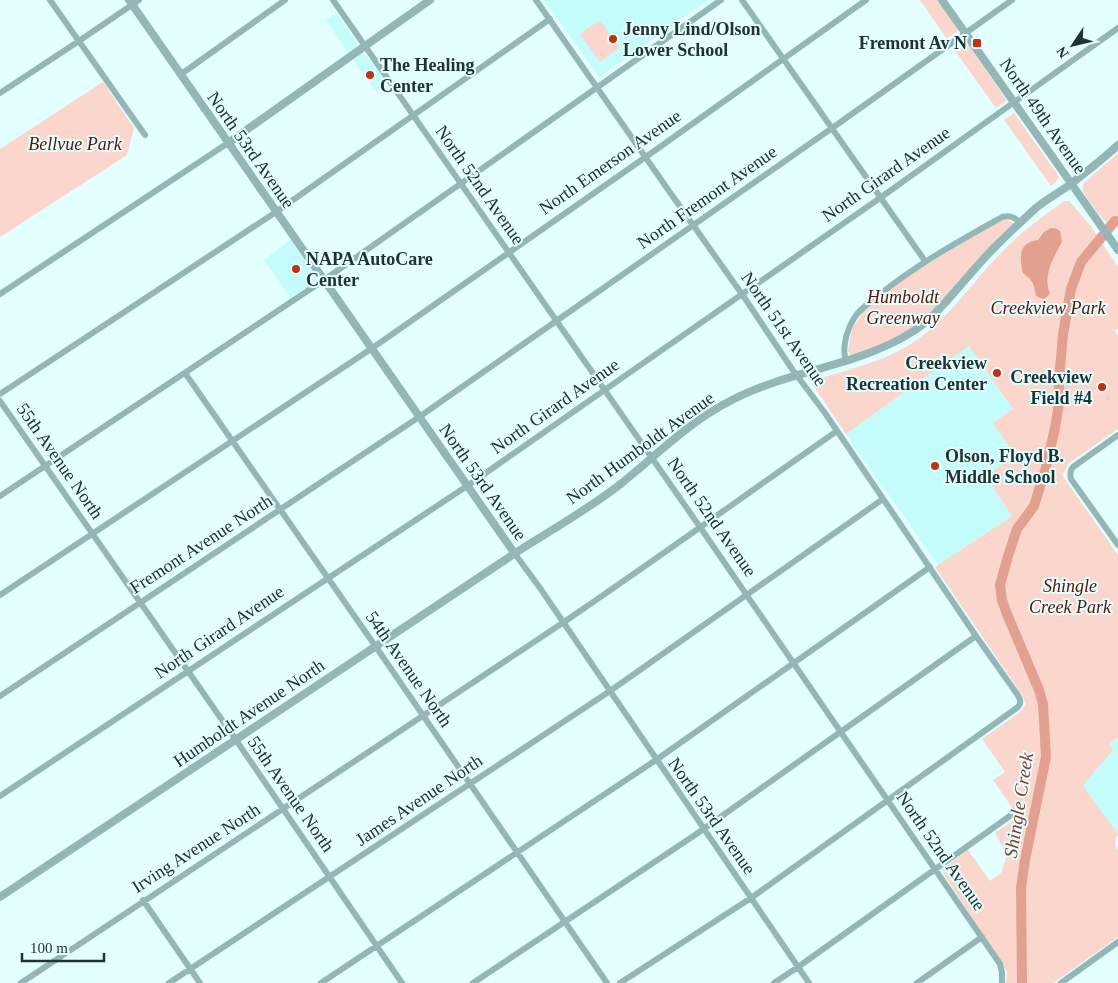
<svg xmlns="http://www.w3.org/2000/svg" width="1118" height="983" font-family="Georgia,serif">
	<rect width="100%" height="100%" fill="#e4ffff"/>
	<path fill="#c4fcfc" d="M544 0H709L599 77Z
		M336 13 357 43 358 45 356 47 348 52 326 20Z
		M361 54 366 55 387 84 376 92 353 60Z
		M292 239 317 274V277L315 281 291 298 264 260Z
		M969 346 1013 409 1015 455 1012 516 938 565 846 434Z
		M1118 737V834L1083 786 1109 744Z"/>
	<path fill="#fad6cd" d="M920 0H938L957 28 958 31 947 39Z
		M600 20 620 47 600 62 580 34Z
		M966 41 1005 98 1006 101 996 108 955 51Z
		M103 82 134 128 127 155 0 237V149Z
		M1014 113 1058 175 1059 177 1055 183 1051 186 1004 120Z
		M1118 153V225L1113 230 1097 212 1083 192V184Z
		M1064 201H1069L1091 226 1118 267V329L1115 331 1118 336V429L1069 463 1062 475 1118 555V737L1109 744 1113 750 1088 779 1083 786 1118 834C1114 840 1114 845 1118 851V937L1053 983H1006L1007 972 943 873V869L968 850 990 881 1001 873 1007 855 995 833 1014 820 1016 813 993 780 1005 772 982 739 1019 713 1026 704 1022 695 935 567 1012 516 986 476 1015 455 993 423 1013 409 969 346 846 434 813 385 812 382 814 380C847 370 884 362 914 342 948 319 971 284 999 255 1018 234 1041 218 1064 201Z
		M1006 219 1014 223 977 261 936 309 914 327 876 348 851 356 848 351 852 328 864 311 908 276 1000 220Z"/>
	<path fill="#e2a091" d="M1051 228 1057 229 1060 231 1062 242C1054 256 1042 277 1050 293L1047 297 1043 299 1036 296C1035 290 1034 283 1029 278 1027 276 1025 275 1023 273 1022 270 1021 264 1021 261 1020 248 1025 242 1038 240L1044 232Z"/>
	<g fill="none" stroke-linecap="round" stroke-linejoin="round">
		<path stroke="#e2a091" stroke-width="2" d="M1115 221 1118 217"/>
		<path stroke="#e2a091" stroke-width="10" d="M1022 983 1021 888 1025 860 1046 757 1043 704 1039 690 1007 614 1002 600 1000 585 1008 556 1017 529 1034 506 1045 471 1055 428 1059 404V381L1063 334 1071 289 1081 262 1115 221"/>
		<path stroke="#94b6b6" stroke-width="6" d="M50 0 145 135
			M333 0 700 527 1000 964 1002 973V983
			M536 0 669 191 744 297 792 369 825 413 976 636 1017 694C1020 699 1022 702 1018 707L751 898 620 983
			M742 0 925 261
			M180 75 285 0
			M0 93 79 41 139 0
			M0 294 228 143
			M846 361C841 346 848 326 857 314 865 305 875 298 884 291 921 262 961 240 1002 217 1010 215 1014 217 1021 223
			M185 373 376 647 607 983
			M0 394 276 212 550 19
			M0 401 236 740 402 983
			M1118 435 1073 467C1070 470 1070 474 1071 479L1118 545
			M0 496 324 280 721 0
			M515 554 540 588 809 983
			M0 595 371 349 650 154 866 0
			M0 696 419 417 835 126 1012 0
			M0 796 467 486 880 198 1118 28
			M143 900 200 983
			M21 983C200 862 382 745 561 624 654 561 745 495 837 431
			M169 983 610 691 883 499
			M321 983 656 760 930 567
			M473 983 695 835 976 636
			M774 983 798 967 1014 813
			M917 983 982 937
			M1061 983 1118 942"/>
		<path stroke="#94b6b6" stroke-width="8" d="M129 0 515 554
			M942 0 1118 250
			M228 143 430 0
			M0 897 523 548C555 528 588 509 618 486 656 456 688 422 732 400 789 370 857 367 912 332 930 321 944 304 958 288 972 272 986 255 1001 241 1013 229 1025 218 1037 207 1047 199 1058 193 1068 186 1085 173 1102 160 1118 145"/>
	</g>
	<g fill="#bd3313" stroke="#e4ffff" stroke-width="2">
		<circle cx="613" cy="39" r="5"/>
		<rect x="972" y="38" width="10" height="10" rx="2.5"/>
		<circle cx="370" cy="75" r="5"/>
		<circle cx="296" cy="269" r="5"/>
		<circle cx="997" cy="373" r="5"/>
		<circle cx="1102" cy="387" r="5"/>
		<circle cx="935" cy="466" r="5"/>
	</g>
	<g text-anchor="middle" stroke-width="4" stroke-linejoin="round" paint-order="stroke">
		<g font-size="18" font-weight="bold" fill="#203232" stroke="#e4ffff" text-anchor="start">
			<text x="623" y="35">Jenny Lind/Olson<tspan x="623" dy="21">Lower School</tspan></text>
			<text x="967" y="49" text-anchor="end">Fremont Av N</text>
			<text x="380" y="71">The Healing<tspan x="380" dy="21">Center</tspan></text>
			<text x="306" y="265">NAPA AutoCare<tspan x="306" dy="21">Center</tspan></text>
			<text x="987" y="369" text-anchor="end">Creekview<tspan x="987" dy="21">Recreation Center</tspan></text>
			<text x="1092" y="383" text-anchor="end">Creekview<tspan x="1092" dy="21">Field #4</tspan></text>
			<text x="945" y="462">Olson, Floyd B.<tspan x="945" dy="21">Middle School</tspan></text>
		</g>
		<g font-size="18" fill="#203232" stroke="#e4ffff">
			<text transform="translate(1043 116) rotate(55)" y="6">North 49th Avenue</text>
			<text transform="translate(251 150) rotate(55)" y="6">North 53rd Avenue</text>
			<text transform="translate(610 162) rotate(-35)" y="6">North Emerson Avenue</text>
			<text transform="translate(886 174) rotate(-35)" y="6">North Girard Avenue</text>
			<text transform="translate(480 185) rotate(55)" y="6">North 52nd Avenue</text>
			<text transform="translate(707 197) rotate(-35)" y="6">North Fremont Avenue</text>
			<text transform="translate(784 329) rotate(55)" y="6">North 51st Avenue</text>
			<text transform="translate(555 406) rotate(-35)" y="6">North Girard Avenue</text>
			<text transform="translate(640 448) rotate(-36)" y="6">North Humboldt Avenue</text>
			<text transform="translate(60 461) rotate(55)" y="6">55th Avenue North</text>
			<text transform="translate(483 482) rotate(55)" y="6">North 53rd Avenue</text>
			<text transform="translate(712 517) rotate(55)" y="6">North 52nd Avenue</text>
			<text transform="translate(201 544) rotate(-33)" y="6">Fremont Avenue North</text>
			<text transform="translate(219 632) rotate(-34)" y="6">North Girard Avenue</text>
			<text transform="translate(409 669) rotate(55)" y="6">54th Avenue North</text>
			<text transform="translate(249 713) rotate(-34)" y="6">Humboldt Avenue North</text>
			<text transform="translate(291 794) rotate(55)" y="6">55th Avenue North</text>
			<text transform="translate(419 800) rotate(-34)" y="6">James Avenue North</text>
			<text transform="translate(712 816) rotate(55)" y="6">North 53rd Avenue</text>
			<text transform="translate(196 848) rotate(-33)" y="6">Irving Avenue North</text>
			<text transform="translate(941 851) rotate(55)" y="6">North 52nd Avenue</text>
		</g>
		<g font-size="18" font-style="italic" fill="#5f1203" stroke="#e4ffff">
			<text x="75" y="150">Bellvue Park</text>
			<text x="903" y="303">Humboldt<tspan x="903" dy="21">Greenway</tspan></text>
			<text x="1048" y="314">Creekview Park</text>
			<text x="1070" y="592">Shingle<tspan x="1070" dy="21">Creek Park</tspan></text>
		</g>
		<g font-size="19" font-style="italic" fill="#893a29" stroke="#e4ffff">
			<text transform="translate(1018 805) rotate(-81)" y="7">Shingle Creek</text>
		</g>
	</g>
	<g transform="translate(1073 45) rotate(235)" stroke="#e4ffff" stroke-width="4" paint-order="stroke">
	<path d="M0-4L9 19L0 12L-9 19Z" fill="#203232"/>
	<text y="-8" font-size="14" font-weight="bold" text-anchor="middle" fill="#203232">N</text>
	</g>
	<path d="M22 953v8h82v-8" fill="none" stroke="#203232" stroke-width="2.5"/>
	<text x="30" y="953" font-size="15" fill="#203232" stroke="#e4ffff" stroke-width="4" paint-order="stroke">100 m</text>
</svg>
